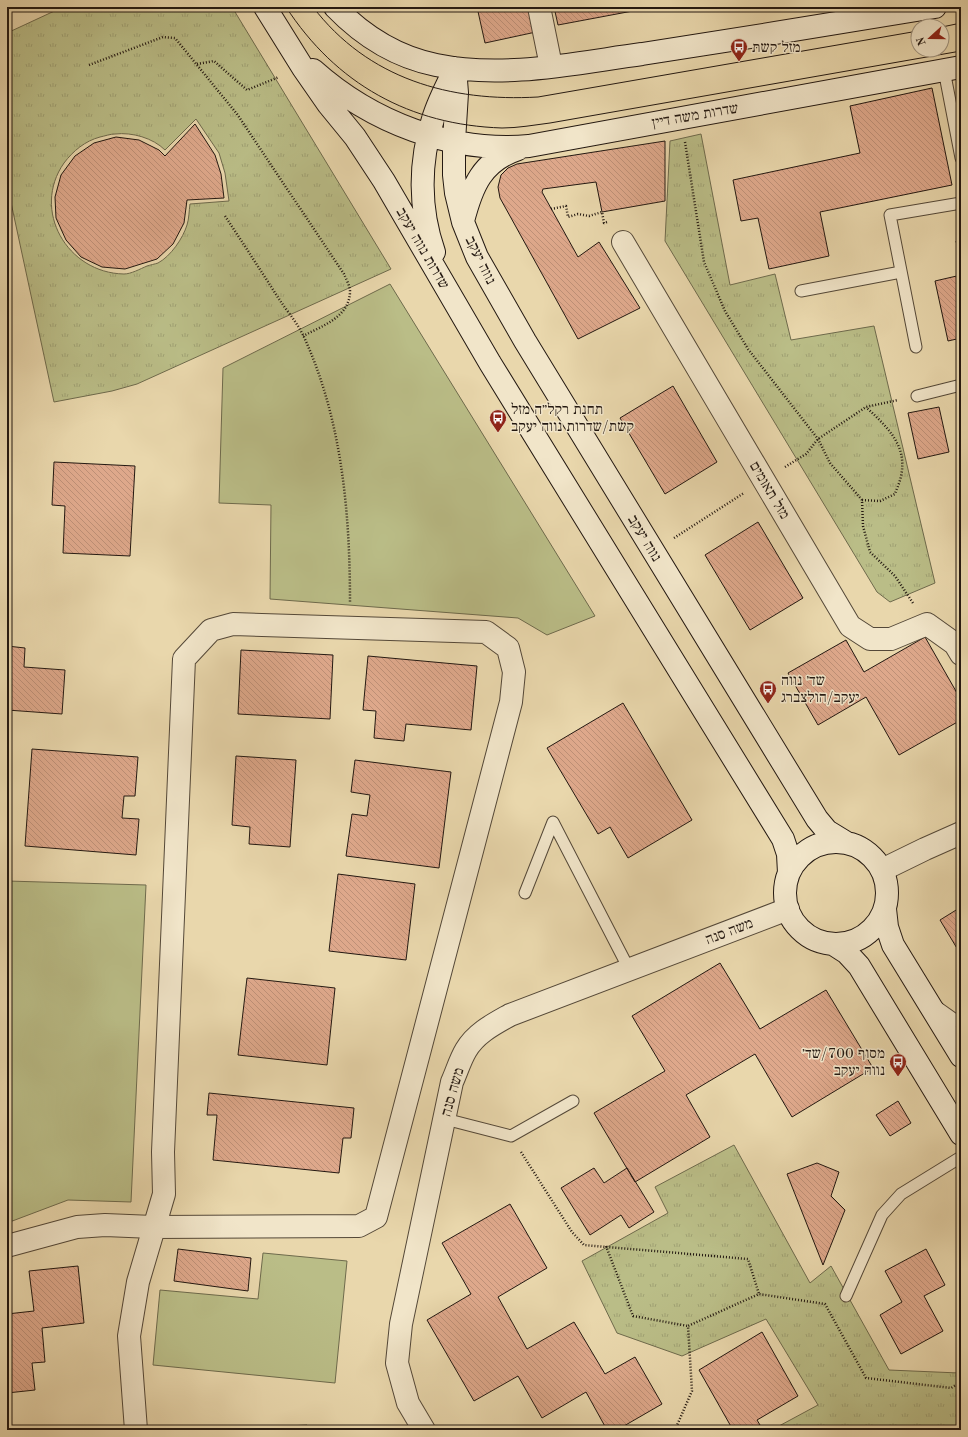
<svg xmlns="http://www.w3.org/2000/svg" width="968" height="1437" font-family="'Old Standard TT','Frank Ruhl Libre',serif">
	<defs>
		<pattern id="park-tufts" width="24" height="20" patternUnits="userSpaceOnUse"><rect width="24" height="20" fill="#babd87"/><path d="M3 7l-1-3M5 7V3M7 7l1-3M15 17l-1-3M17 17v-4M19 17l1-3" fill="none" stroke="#a0a274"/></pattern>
		<pattern id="building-back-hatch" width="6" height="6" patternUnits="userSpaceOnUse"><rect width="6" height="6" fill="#dea88b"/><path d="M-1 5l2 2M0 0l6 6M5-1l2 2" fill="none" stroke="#be9077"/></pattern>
	</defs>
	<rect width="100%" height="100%" fill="#e9d7ac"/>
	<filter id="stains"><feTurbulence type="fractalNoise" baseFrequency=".005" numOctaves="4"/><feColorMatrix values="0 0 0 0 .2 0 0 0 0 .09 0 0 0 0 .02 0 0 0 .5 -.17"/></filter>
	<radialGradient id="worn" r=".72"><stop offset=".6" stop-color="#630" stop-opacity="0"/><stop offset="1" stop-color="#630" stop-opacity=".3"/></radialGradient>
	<path fill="#babd87" stroke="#6e6a4c" d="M390 284 595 616 547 635 518 618 270 599 271 505 219 503 223 368Z
		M7 881 146 885 131 1202 68 1200 7 1223Z
		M263 1253 347 1261 335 1383 153 1365 160 1290 258 1299Z
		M307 1425V1430H211Z"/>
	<path fill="url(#park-tufts)" stroke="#6e6a4c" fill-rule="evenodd" d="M63 7H232L391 269 137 384 112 391 54 402 7 184V33ZM196 119 219 153 225 173 229 201 190 204C189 211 189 219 187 225 183 238 171 256 158 263 155 264 150 265 147 266 140 269 131 274 124 274 67 273 31 210 64 163 73 151 85 141 100 137 105 136 110 134 115 134 132 132 153 138 165 150Z
		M701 134 730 285 775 274 791 340 874 326 935 583 890 602 877 592 665 241 670 141Z
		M734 1145 810 1283 831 1266 889 1370 959 1373 961 1377V1430H781L779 1426 818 1405 766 1319 682 1356 617 1333 582 1261 668 1213 655 1187Z"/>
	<path fill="url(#building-back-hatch)" stroke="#231811" d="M477 7H530L536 32 485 43Z
		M554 7H654L558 25Z
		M932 88 952 185 820 212 829 256 769 269 758 218 741 221 733 180 860 153 850 106Z
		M195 124 215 155 221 174 224 198 187 200 184 223 173 244 157 259 125 269 102 267 81 257 66 240 56 218 55 197 61 175 75 156 94 143 116 137 139 140 159 150 165 156Z
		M665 141V201L602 212 596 182 543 189 542 192 578 257 599 242 640 308 578 339 500 198 498 187 501 175 508 168 517 164Z
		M961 240V264L956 241Z
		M961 275V338L948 341 935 281Z
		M673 386 717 462 665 494 620 418Z
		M939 407 949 452 918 459 908 413Z
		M961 421V438L958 422Z
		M54 462 135 466 130 556 63 553 65 506 52 505Z
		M758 522 803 598 750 630 705 555Z
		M925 637 961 700V720L899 755 866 697 818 725 788 673 846 640 864 672Z
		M7 646 25 648 24 667 65 670 62 714 7 710Z
		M241 650 333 655 330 719 238 714Z
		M368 656 477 666 471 730 406 724 404 741 374 738 376 711 363 710Z
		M623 703 692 820 628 858 610 827 598 834 547 748Z
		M32 749 138 757 135 796H124L122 818 139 819 136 855 25 846Z
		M236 756 296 760 290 847 249 844 250 827 232 825Z
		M355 760 451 772 439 868 346 856 352 814 367 816 370 795 351 792Z
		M338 874 415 884 406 960 329 951Z
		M961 907V955L940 920Z
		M720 963 760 1029 826 990 873 1068 792 1117 755 1054 686 1095 710 1137 635 1182 594 1113 665 1071 632 1016Z
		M247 978 335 988 327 1065 238 1055Z
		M209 1093 354 1108 351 1138H343L339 1173 213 1160 217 1115H207Z
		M898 1101 911 1123 890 1136 876 1115Z
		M817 1163 839 1172 831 1196 845 1210 823 1265 787 1174Z
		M594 1168 604 1183 627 1168 654 1212 629 1228 621 1215 590 1235 561 1188Z
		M510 1204 547 1268 498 1297 527 1349 574 1322 605 1374 635 1357 662 1404 617 1430H607L586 1392 542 1418 518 1376 474 1401 427 1320 471 1294 442 1243Z
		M178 1249 251 1258 248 1291 174 1281Z
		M926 1249 945 1285 924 1296 943 1331 901 1354 880 1315 902 1302 885 1271Z
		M78 1266 84 1323 42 1328 45 1362 32 1363 35 1390 7 1393V1314L34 1311 29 1271Z
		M762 1332 798 1396 757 1420 763 1430H733L699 1370Z"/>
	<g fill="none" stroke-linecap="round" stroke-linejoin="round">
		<g stroke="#544838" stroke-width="13">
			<path id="lane" d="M944 70 961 158
				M801 291 901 272
				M916 347 890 215 961 203
				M917 396 961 385
				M525 893 553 822 629 969
				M937 1007 961 1024
				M445 1119 511 1136 573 1101
				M846 1296 882 1215 901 1194 961 1157"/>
		</g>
		<g stroke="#544838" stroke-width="24">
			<path id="street" d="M539 7 551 66
				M623 242 850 626 870 639H891L927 624 955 644 961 654
				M882 870 925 849 961 833
				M7 1246 77 1227 105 1225 153 1227 359 1226 376 1217 511 702 514 672 508 648 486 632 233 624 211 630 184 659 163 1152 164 1194 138 1282 129 1336 136 1430
				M424 1430 408 1403 397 1363 401 1324 452 1082C457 1071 460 1060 466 1050 476 1033 494 1024 510 1015L788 909"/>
		</g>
		<g stroke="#231811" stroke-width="24">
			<path id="secondary" d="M265 7 303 68 328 104 355 137 384 181 490 363 783 839 788 854 789 873
				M335 7C363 36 397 57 436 65 504 79 575 63 642 54 740 39 837 23 935 7
				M455 68 457 93 454 141V175L456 193 463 222 477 257 525 341 817 819 827 831 845 842
				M313 70C371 122 451 153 529 146L961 67
				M463 221C472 186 482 161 518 149
				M434 252C419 209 419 162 433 119 438 102 446 87 454 71
				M785 893a51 51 0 1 1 102 0a51 51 0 1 1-102 0Z
				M885 909 887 927 893 945 961 1056
				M833 944 847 953 859 966 961 1134"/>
		</g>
		<path stroke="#231811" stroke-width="2.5" stroke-dasharray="1 2" stroke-linecap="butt" d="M197 64 214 61 247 90 279 77
			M89 65 163 37 175 38 237 114 344 274C346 279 350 286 350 291 350 317 322 326 303 336
			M685 142 704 262 725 311 748 349 818 439 830 463 862 500 863 526 870 552 895 576 913 603
			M551 209 566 206 568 217 578 214 589 216 602 212 604 223 607 222
			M225 216C243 243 261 271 279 299 287 311 298 324 304 337 342 420 350 513 350 603
			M785 467 806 454 818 439 866 407 898 400
			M862 500 880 501 895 494C897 488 900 482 901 476 908 445 886 426 866 407
			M674 538 744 493
			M521 1152 572 1232 584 1245 748 1259 759 1294
			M606 1246 633 1316 688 1326
			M675 1430 692 1391 688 1326 759 1294 825 1304 866 1378 951 1388 961 1382"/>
		<use href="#lane" stroke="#f1e5c9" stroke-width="11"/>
		<use href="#street" stroke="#f1e5c9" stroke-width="22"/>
		<use href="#secondary" stroke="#f1e5c9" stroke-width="22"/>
		<path stroke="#231811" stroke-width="1" d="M286 7C336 84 410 125 502 128 518 128 534 125 550 123L961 51
			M313 7C368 79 450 102 538 97L918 31
			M942 27 961 23"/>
	</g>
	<defs>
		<g id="bus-pin" transform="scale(0.9)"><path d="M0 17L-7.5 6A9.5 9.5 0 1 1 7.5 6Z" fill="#8f2418" stroke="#f1e5c9"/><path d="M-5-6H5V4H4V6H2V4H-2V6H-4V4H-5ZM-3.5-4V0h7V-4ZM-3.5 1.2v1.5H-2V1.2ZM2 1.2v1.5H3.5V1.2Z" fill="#fff"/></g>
	</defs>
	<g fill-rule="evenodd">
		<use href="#bus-pin" x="739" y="47"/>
		<use href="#bus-pin" x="498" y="418"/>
		<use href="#bus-pin" x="768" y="689"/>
		<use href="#bus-pin" x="898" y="1062"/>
	</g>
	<g text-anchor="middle" stroke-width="3" stroke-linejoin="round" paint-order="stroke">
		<g font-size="15" fill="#231811" stroke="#f1e5c9" text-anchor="start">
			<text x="752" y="52">מזל קשת</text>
			<text x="511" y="414">תחנת רקל״ה מזל<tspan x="511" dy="17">קשת/שדרות נווה יעקב</tspan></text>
			<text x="781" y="685">שד׳ נווה<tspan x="781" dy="17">יעקב/הולצברג</tspan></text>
			<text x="885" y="1058" text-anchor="end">מסוף 700/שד׳<tspan x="885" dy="17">נווה יעקב</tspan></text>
		</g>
		<g font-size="15" fill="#231811" stroke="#f1e5c9">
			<text transform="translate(695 115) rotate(-10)" y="5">שדרות משה דיין</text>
			<text transform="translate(423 248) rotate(60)" y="5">שדרות נווה יעקב</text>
			<text transform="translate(481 260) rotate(64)" y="5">נווה יעקב</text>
			<text transform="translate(770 490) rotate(59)" y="5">מזל תאומים</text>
			<text transform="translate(645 538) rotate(59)" y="5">נווה יעקב</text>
			<text transform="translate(729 931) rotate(-21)" y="5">משה סנה</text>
			<text transform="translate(452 1092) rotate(-74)" y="5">משה סנה</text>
		</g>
	</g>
	<rect width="968" height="1437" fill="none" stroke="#e9d7ac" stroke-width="24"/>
	<rect x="8" y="8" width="952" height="1421" fill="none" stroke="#231811" stroke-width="2"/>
	<rect x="12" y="12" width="944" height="1413" fill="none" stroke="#231811"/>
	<g transform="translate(930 38) rotate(249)"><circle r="19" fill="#f1e5c9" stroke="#9f937f"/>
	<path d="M0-3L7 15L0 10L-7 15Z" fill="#8f2418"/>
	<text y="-6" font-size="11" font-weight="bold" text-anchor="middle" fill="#231811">N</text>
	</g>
	<rect width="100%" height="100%" filter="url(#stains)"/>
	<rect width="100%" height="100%" fill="url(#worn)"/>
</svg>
